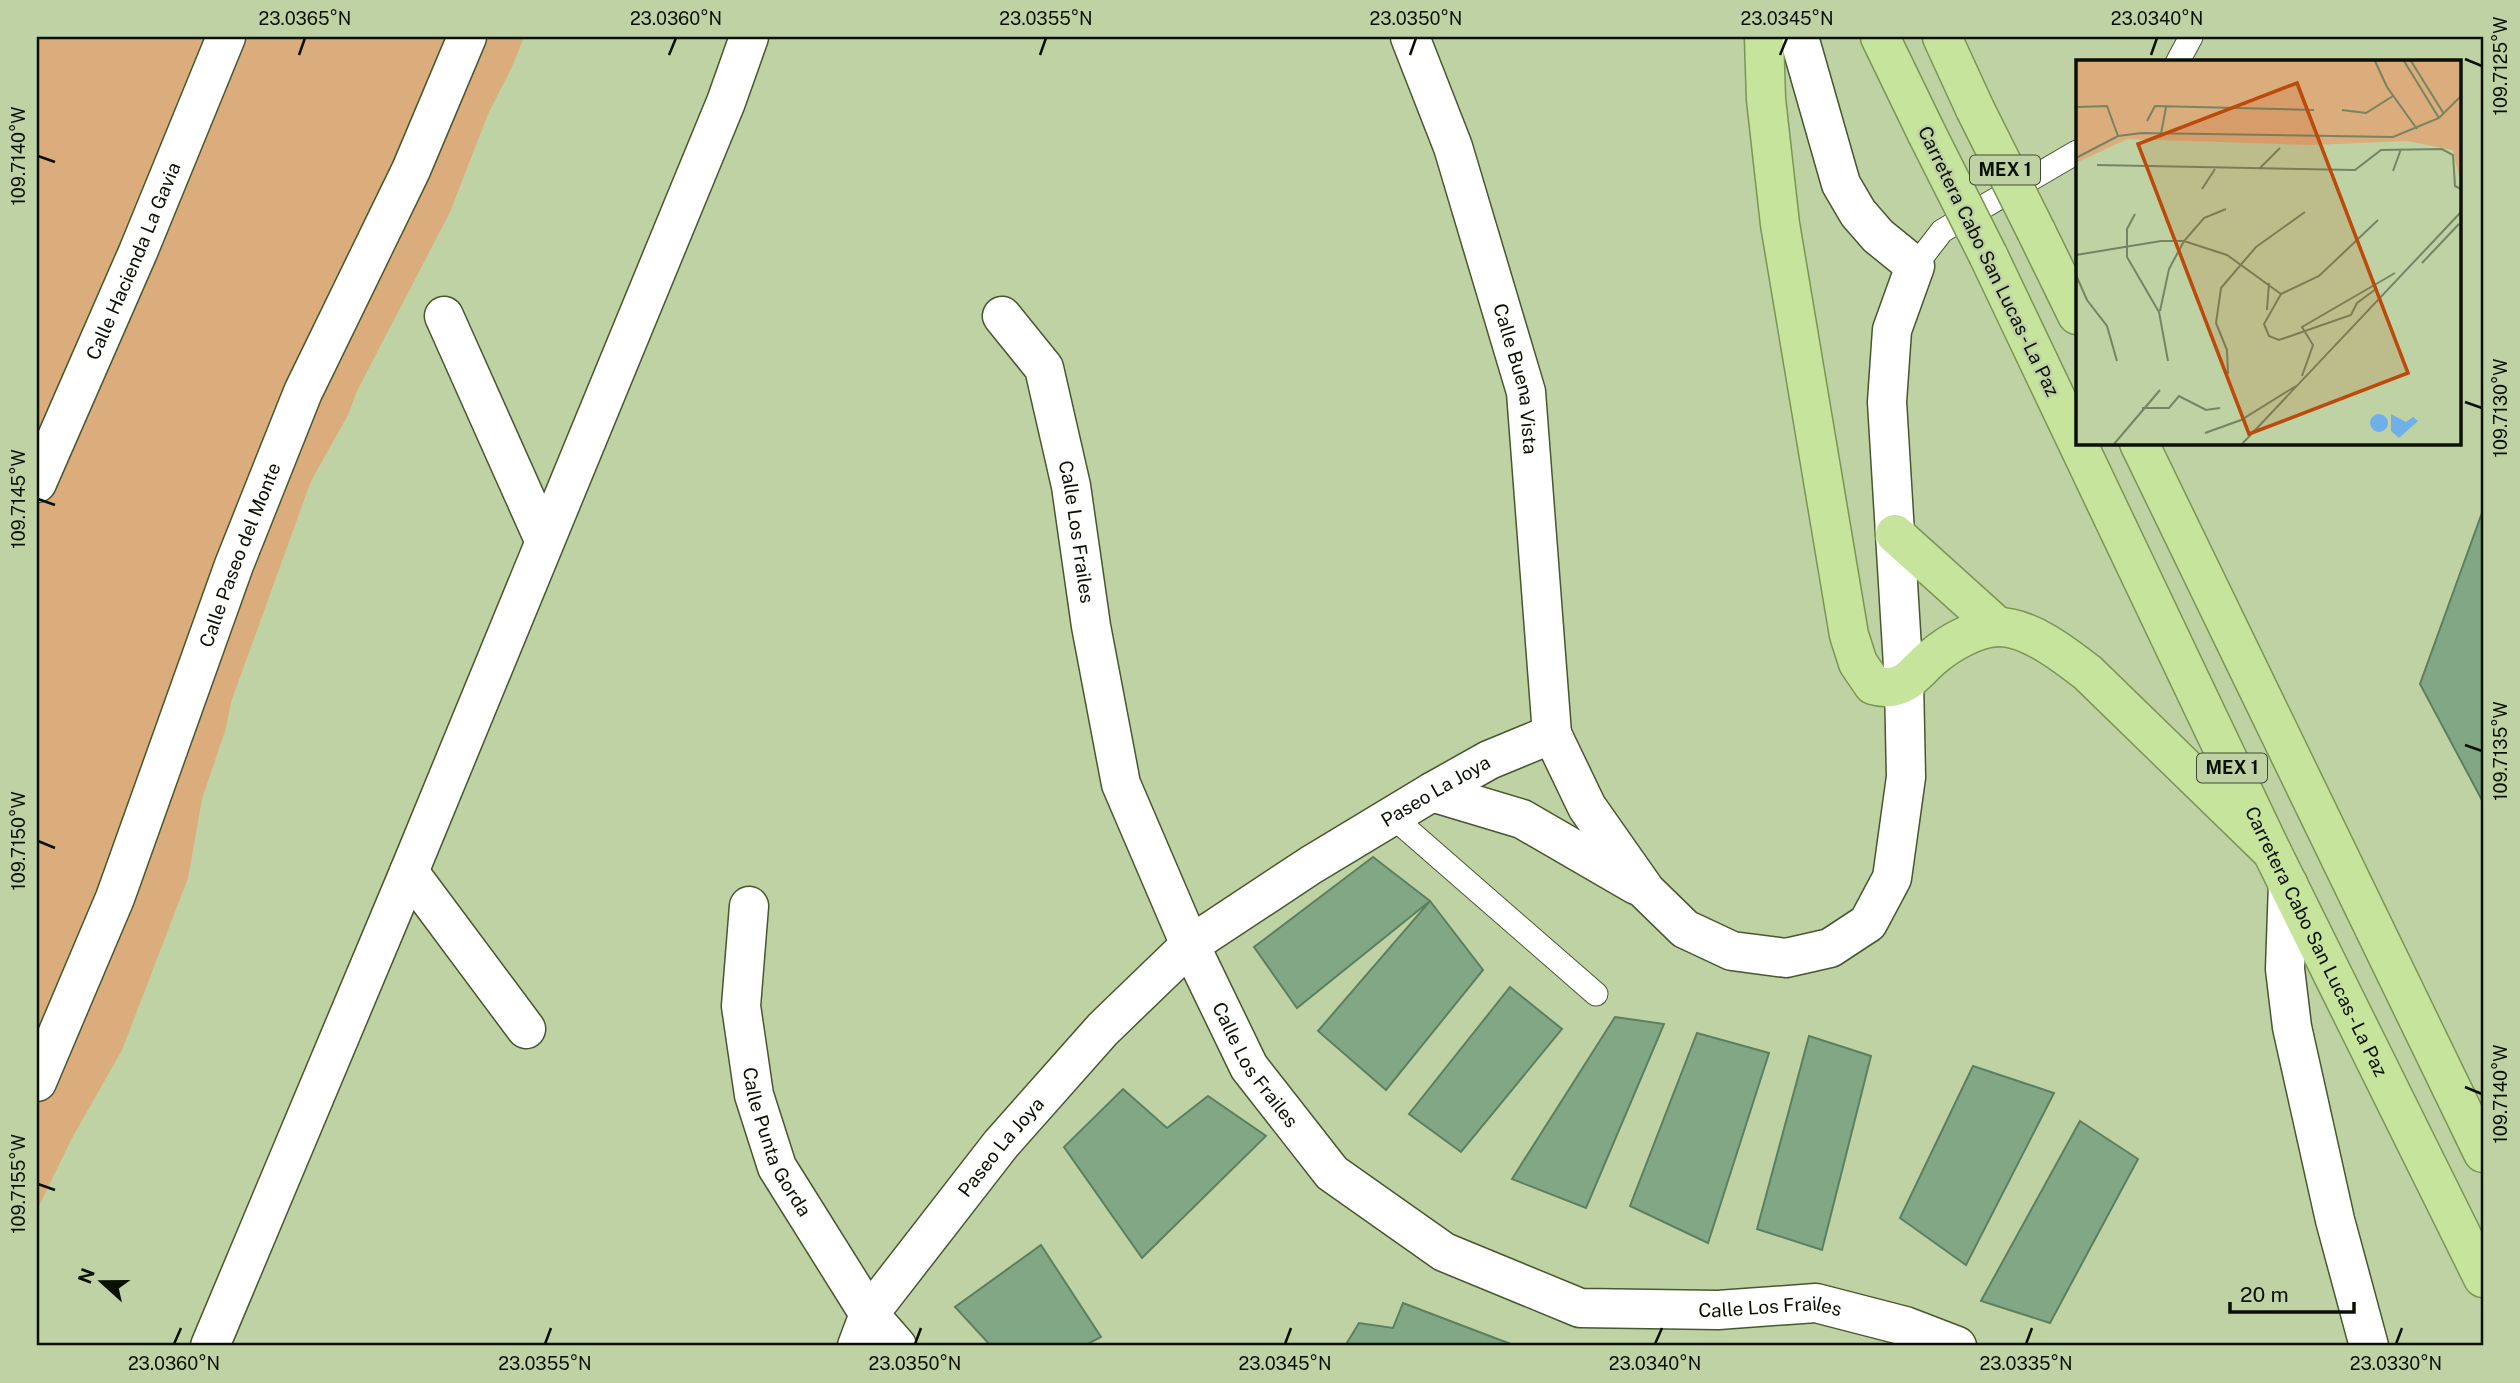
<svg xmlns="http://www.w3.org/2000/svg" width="2520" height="1383" font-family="'Public Sans',sans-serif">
	<rect width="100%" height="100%" fill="#bed2a4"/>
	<path fill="#dbac7c" d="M37 37H524L511 69 488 114 450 212 357 391 348 415 311 481 231 702 226 728 202 799 188 878 122 1050 72 1138 37 1210Z"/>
	<path fill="#81a784" stroke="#5c805f" stroke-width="2" d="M2483 510V802L2420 684Z
		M1373 857 1430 901 1297 1008 1254 947Z
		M1430 901 1483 970 1386 1090 1318 1031Z
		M1510 987 1562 1029 1461 1152 1409 1114Z
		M1615 1017 1664 1024 1586 1208 1512 1179Z
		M1697 1033 1769 1053 1708 1243 1630 1206Z
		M1809 1036 1871 1056 1822 1250 1757 1229Z
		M1973 1066 2054 1093 1966 1265 1900 1218Z
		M1123 1089 1167 1128 1208 1096 1266 1136 1142 1258 1064 1147Z
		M2080 1121 2138 1159 2050 1323 1981 1301Z
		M1041 1245 1101 1337 1084 1346H991L955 1307Z
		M1403 1303 1516 1346H1345L1359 1323 1393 1328Z"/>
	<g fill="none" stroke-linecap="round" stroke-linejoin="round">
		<g stroke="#47572e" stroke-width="25">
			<path id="service" d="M2178 61 2191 37
				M1915 266 1942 231 2077 152
				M1393 817 1596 994"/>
		</g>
		<g stroke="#47572e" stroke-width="41">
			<g id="minor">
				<path id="s1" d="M1410 37 1453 147 1526 392 1552 734"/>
				<path d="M444 316 544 540"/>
				<path id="s2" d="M1002 316 1044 368 1071 486 1091 626 1121 784 1190 945 1249 1067 1332 1173 1444 1252 1580 1308 1718 1310 1816 1303 1905 1326 1957 1346"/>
				<path id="s3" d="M37 483 138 252 226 37"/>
				<path d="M1432 792 1522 819 1636 885"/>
				<path d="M409 872 526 1029"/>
				<path d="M2288 884 2285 969 2292 1027 2335 1220 2369 1346"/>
				<path id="s4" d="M749 906 741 1006 754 1095 777 1167 869 1314 897 1346"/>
				<path id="s5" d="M37 1082 115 898 234 565 303 392 411 170 467 37"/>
				<path d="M210 1346 409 872 726 102 749 37"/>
				<path id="s6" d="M857 1346 869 1314 1001 1144 1103 1029 1190 945 1311 865 1432 792 1489 760 1552 734 1587 807 1646 891 1685 929 1732 951 1786 958 1830 948 1868 923 1892 878 1906 777 1904 682 1887 402 1892 330 1915 266 1878 236 1858 213 1841 184 1799 37"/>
			</g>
		</g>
		<g stroke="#7b9555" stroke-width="41">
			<g id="trunk">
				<path d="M1764 37 1766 99 1780 224 1849 635 1858 663 1873 685C1883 688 1895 688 1905 682 1915 676 1924 664 1933 657 1949 643 1976 628 1997 627 2028 626 2065 655 2088 673L2272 852"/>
				<path d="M1880 37 1927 134"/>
				<path d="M1942 37 1975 109"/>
				<path d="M2036 231 2077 315"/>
				<path id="s7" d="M1988 255 2272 852 2483 1278"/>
				<path d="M2139 443 2483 1153"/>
				<path d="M1895 534 1998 627"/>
			</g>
		</g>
		<use href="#service" stroke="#fff" stroke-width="23"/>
		<use href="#minor" stroke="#fff" stroke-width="38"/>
		<use href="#trunk" stroke="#c6e49b" stroke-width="38"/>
		<g stroke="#7b9555" stroke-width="41" stroke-linecap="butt">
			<path id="trunk-bridge" d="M1975 109 2036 231
				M1927 134 1988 255"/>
		</g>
		<use href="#trunk-bridge" stroke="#c6e49b" stroke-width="38"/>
	</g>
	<path fill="none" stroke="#0a1002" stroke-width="2.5" d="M299 55 305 38M669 55 676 38M1040 55 1046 38M1410 55 1416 38M1780 55 1787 38M2151 55 2157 38M2465 59 2482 66M38 156 55 162M2465 402 2482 408M38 499 55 505M2465 745 2482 751M38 841 55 848M2465 1087 2482 1094M38 1184 55 1190M174 1344 181 1328M545 1344 551 1328M915 1344 921 1328M1285 1344 1291 1328M1655 1344 1662 1328M2026 1344 2032 1328M2396 1344 2402 1328"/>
	<g text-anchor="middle" stroke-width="5" stroke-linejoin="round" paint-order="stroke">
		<g fill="#bed2a4" stroke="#404a33" stroke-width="2">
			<rect x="1970" y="155.5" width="70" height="29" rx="5"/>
			<rect x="2197" y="753.5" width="70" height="29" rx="5"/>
		</g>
		<g font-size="18" font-weight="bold" fill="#0a1002">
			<text x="2005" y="176">MEX 1</text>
			<text x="2232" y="774">MEX 1</text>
		</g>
		<g font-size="19" fill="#0a1002" stroke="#bed2a4">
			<text dy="7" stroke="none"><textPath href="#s3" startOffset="242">Calle Hacienda La Gavia</textPath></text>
			<text transform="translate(1989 261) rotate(64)" y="7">Carretera Cabo San Lucas - La Paz</text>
			<text dy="7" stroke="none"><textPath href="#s1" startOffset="359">Calle Buena Vista</textPath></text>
			<text dy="7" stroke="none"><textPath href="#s2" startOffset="234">Calle Los Frailes</textPath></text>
			<text dy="7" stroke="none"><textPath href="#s5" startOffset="565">Calle Paseo del Monte</textPath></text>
			<text dy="7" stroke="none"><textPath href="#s6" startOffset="814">Paseo La Joya</textPath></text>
			<text dy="7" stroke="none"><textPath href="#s7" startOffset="761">Carretera Cabo San Lucas - La Paz</textPath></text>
			<text dy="7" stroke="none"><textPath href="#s2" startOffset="802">Calle Los Frailes</textPath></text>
			<text dy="7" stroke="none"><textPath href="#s4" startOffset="242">Calle Punta Gorda</textPath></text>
			<text dy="7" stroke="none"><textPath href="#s6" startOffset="247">Paseo La Joya</textPath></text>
			<text dy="7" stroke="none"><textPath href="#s2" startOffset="1410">Calle Los Frailes</textPath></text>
		</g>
	</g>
	<g transform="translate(2076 60)">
		<rect width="385" height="385" fill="#bed2a4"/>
		<path d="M0 1H385V126L377 90 331 81 236 85 51 79 0 103Z" fill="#dbac7c"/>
		<path d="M294 363a9 9 0 1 1 18 0a9 9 0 1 1-18 0ZM315 354 330 362 337 357 342 361 323 378 315 371Z" fill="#70b0e8"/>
		<path fill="none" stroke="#768463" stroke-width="2" d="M299 1 311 27 341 69M328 1 363 58M335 1 368 54M0 47 31 46 42 76M266 50 290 53 317 36M71 61 79 46 238 50M85 74 90 47M0 98 42 76 66 73 317 77 363 58 385 36M21 105 279 110 305 90 366 89 377 95 379 126 385 129M183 109 204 88M317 111 325 89M126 129 139 109M59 154 51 169V197L83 252 92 301M0 195 85 181H108L151 195 205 234 188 264 193 276 203 280 275 255 281 243 300 229M346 203 383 164M0 215 11 240 31 266 41 301M205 234 243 216 302 160M191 250 193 223M84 251 93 209 108 181 128 158 150 149M152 314 151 290 140 263 145 228 180 187 229 152M226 316 237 285 226 267 319 213M66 348H93L103 336 130 350 144 348M129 373 165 360 220 326M38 384 84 330M166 384 385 152"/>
		<path fill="#bc4a0a" fill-opacity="0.15" stroke="#bc4a0a" stroke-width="3.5" d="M221 23 332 313 173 374 62 84Z"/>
		<rect width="385" height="385" fill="none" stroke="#0a1002" stroke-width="3.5"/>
	</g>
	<rect width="2520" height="1383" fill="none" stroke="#bed2a4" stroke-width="77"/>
	<g transform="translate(102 1282) rotate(291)" stroke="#bed2a4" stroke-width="5" paint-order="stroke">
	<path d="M0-5L12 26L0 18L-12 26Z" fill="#0a1002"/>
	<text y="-10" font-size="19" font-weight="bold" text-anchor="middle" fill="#0a1002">N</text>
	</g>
	<path d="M2230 1302v10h124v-10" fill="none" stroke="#0a1002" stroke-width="3.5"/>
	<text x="2240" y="1302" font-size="21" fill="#0a1002" stroke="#bed2a4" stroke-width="5" paint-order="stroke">20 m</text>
	<rect x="38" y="38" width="2444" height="1306" fill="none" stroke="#0a1002" stroke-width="2.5"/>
	<g font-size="18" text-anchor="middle" fill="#0a1002">
		<text x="305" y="25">23.0365°N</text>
		<text x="676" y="25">23.0360°N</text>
		<text x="1046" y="25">23.0355°N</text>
		<text x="1416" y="25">23.0350°N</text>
		<text x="1787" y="25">23.0345°N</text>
		<text x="2157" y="25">23.0340°N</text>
		<text transform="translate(2501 66) rotate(-90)" y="6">109.7125°W</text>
		<text transform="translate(19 156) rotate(-90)" y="6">109.7140°W</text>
		<text transform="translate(2501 408) rotate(-90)" y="6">109.7130°W</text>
		<text transform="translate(19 499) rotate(-90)" y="6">109.7145°W</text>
		<text transform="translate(2501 751) rotate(-90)" y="6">109.7135°W</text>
		<text transform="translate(19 841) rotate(-90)" y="6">109.7150°W</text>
		<text transform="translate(2501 1094) rotate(-90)" y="6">109.7140°W</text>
		<text transform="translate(19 1184) rotate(-90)" y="6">109.7155°W</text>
		<text x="174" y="1370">23.0360°N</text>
		<text x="545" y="1370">23.0355°N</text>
		<text x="915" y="1370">23.0350°N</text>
		<text x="1285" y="1370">23.0345°N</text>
		<text x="1655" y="1370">23.0340°N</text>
		<text x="2026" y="1370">23.0335°N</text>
		<text x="2396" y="1370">23.0330°N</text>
	</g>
</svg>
